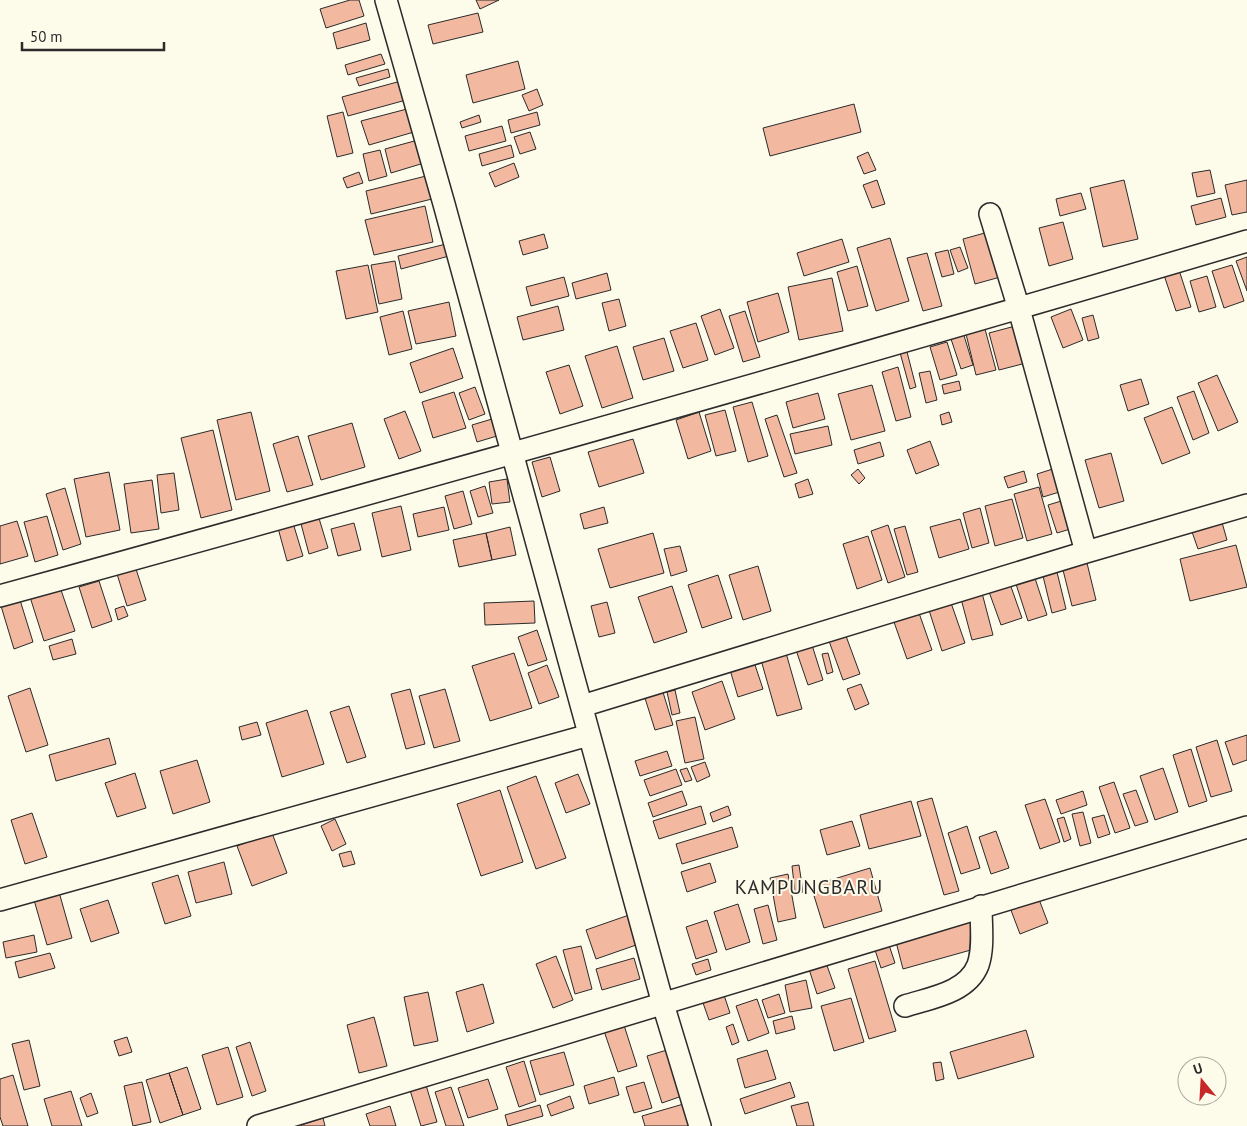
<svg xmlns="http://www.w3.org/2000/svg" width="1247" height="1126" font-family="'PT Sans',sans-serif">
	<rect width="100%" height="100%" fill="#fdfbea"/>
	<path fill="#f2b8a0" stroke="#2b2b2b" d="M350 0H359L364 16 326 28 320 9Z
		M476 0H499L480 9Z
		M478 13 483 32 433 44 428 25Z
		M366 23 370 40 337 49 333 33Z
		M381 54 385 64 348 75 345 65Z
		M518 61 525 89 473 103 466 75Z
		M388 69 390 77 359 86 356 78Z
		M401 81 406 100 348 116 342 97Z
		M537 89 543 105 529 111 522 95Z
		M854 104 861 132 770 156 763 128Z
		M407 109 414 132 369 145 361 121Z
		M343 112 353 153 337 157 327 116Z
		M537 112 540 125 511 133 508 120Z
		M479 115 481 122 462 128 460 122Z
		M502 126 506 141 469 151 465 136Z
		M530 132 536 149 520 154 514 137Z
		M418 140 424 163 391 173 385 149Z
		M511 145 514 157 482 166 479 154Z
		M380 150 387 176 369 181 363 154Z
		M868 152 876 170 864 174 857 157Z
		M514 163 519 177 495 187 489 173Z
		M1210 170 1215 193 1197 197 1192 173Z
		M359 172 363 183 347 188 343 178Z
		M426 176 432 199 371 214 366 191Z
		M877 180 885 204 872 208 863 185Z
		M1124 180 1138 239 1103 247 1090 188Z
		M1247 180V212L1232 215 1225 185Z
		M1081 193 1086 209 1060 216 1056 199Z
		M1221 198 1226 217 1196 225 1191 206Z
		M425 206 433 242 374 255 365 220Z
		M1063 222 1073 259 1049 266 1039 228Z
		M992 231 1004 276 975 284 963 239Z
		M544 234 548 248 523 255 519 241Z
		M890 238 909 301 876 311 857 248Z
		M842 239 849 262 804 276 797 253Z
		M446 244 449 256 401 269 398 256Z
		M960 247 968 268 958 272 950 250Z
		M948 250 954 274 942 277 935 253Z
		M927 253 942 306 923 311 907 258Z
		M1247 257V291L1236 261Z
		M395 261 402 299 379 304 371 265Z
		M368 265 378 312 346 319 336 271Z
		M1232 265 1244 301 1224 308 1212 271Z
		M857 266 868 306 848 311 837 272Z
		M1179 270 1191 307 1176 311 1164 275Z
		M607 273 611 290 576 299 572 283Z
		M1207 276 1216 307 1199 312 1190 281Z
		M564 277 569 296 531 306 526 287Z
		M832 278 843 331 799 340 788 287Z
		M778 293 789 332 758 342 747 302Z
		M619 299 626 326 609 331 602 303Z
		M449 302 456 336 416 344 408 311Z
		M558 306 564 330 523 340 517 317Z
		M720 309 734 348 715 355 701 316Z
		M1071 309 1083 340 1063 348 1051 317Z
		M403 311 412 349 389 355 380 317Z
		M745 311 760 357 743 362 729 316Z
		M1093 315 1099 338 1088 341 1082 318Z
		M696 323 708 360 683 368 670 331Z
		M1019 325 1030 362 999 370 989 333Z
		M962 329 973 365 961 369 949 333Z
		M985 329 996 370 976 375 966 334Z
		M664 338 674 371 643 380 633 347Z
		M947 342 957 375 940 380 930 347Z
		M617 346 633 398 602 408 585 356Z
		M453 348 463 378 420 393 410 363Z
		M906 348 916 387 910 389 899 349Z
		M569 365 583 406 560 414 546 372Z
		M898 367 911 417 896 421 882 372Z
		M930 371 937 400 926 403 919 373Z
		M1217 375 1238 422 1218 431 1198 383Z
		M1141 379 1149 404 1128 411 1120 385Z
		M959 381 961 390 944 394 942 385Z
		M872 385 885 431 851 440 838 394Z
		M475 387 485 414 469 420 459 393Z
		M1194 391 1209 433 1193 440 1177 397Z
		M454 392 466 428 433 438 422 402Z
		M818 393 825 419 793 428 786 402Z
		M752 402 768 456 748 462 733 407Z
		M1172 407 1190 453 1162 464 1144 418Z
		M725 410 736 451 716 456 705 415Z
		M405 411 421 451 399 459 384 419Z
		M251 412 270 491 236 500 217 420Z
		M699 412 711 451 688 459 676 420Z
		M949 412 952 422 942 425 940 415Z
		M777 415 797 473 784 477 765 419Z
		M492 419 497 436 477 442 472 425Z
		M352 423 365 467 321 480 308 436Z
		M828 426 832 445 795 454 790 434Z
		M213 430 232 510 201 518 181 438Z
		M298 436 313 485 287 492 273 444Z
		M633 439 644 473 599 487 588 452Z
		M930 441 939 465 916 474 907 450Z
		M880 442 884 456 858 464 854 450Z
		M1111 453 1124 501 1099 508 1085 460Z
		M550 457 560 491 542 497 532 462Z
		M1059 467 1066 490 1043 497 1037 474Z
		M858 469 865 478 859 484 851 475Z
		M1024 471 1027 482 1008 488 1004 477Z
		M109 472 120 530 86 537 74 479Z
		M174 473 179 510 161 513 157 475Z
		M507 479 510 502 492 504 489 482Z
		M808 479 813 494 799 498 795 484Z
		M152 480 159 529 131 533 124 484Z
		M485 486 493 513 478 517 470 491Z
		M1039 487 1052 534 1027 541 1014 494Z
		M65 488 81 544 63 550 46 494Z
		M463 491 472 524 454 529 445 496Z
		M1012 499 1023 538 995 546 985 506Z
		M1068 499 1077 527 1057 533 1048 505Z
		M401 506 411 550 382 557 372 513Z
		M444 507 449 530 418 537 413 514Z
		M604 507 608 523 584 529 580 514Z
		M980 508 989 543 972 548 963 513Z
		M318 515 328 548 309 554 300 520Z
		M47 516 58 555 35 562 24 522Z
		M960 519 969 549 939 558 930 527Z
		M1221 519 1227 540 1198 549 1191 529Z
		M17 521 28 556 0 564V526Z
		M293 523 303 556 287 561 278 528Z
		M354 523 361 550 338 556 331 529Z
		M888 525 905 577 888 583 871 531Z
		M905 526 918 572 907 575 894 529Z
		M510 527 516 555 492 560 486 533Z
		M486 533 492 560 459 567 453 540Z
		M653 533 664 573 610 588 598 549Z
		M868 536 882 580 857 589 843 544Z
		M1236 545 1247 587 1190 601 1180 559Z
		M680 546 687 571 671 576 664 549Z
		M1086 559 1096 600 1072 606 1062 566Z
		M758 566 771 611 743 620 729 575Z
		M1056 568 1066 609 1052 613 1042 572Z
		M136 569 146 600 127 606 117 574Z
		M1033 572 1047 615 1028 621 1014 578Z
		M718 575 732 618 702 628 688 585Z
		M99 581 112 621 92 628 79 587Z
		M1009 581 1022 618 1001 625 988 589Z
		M672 586 687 632 654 643 638 597Z
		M60 587 75 631 44 641 30 597Z
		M981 589 993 635 972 640 960 595Z
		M20 600 33 642 14 649 1 606Z
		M950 600 965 643 942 651 928 607Z
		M534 601 535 623 485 625 484 603Z
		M607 602 615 633 599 637 591 606Z
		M124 606 128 616 118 620 115 609Z
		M919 613 932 650 907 659 894 622Z
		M537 630 547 660 528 666 518 637Z
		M846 636 860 674 843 680 829 641Z
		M72 639 76 654 53 660 49 646Z
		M812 645 823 680 808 685 796 650Z
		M514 653 532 708 490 721 472 666Z
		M786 653 802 709 777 716 761 660Z
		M828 653 833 672 827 674 822 654Z
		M752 656 763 689 738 697 728 663Z
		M547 665 559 697 539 704 528 673Z
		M722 681 735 719 705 730 692 692Z
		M861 684 869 704 855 710 847 689Z
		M30 688 48 745 26 752 8 696Z
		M410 689 425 744 406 749 391 694Z
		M445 689 460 741 434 748 419 696Z
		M662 689 673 725 655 730 644 695Z
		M675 690 680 713 672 715 667 692Z
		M349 706 366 757 347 763 330 712Z
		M307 710 324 764 282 777 266 723Z
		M695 717 704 759 685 763 676 721Z
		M257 722 261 735 242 740 239 727Z
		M1247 735V760L1233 765 1225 742Z
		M109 738 116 764 56 781 49 755Z
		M1217 740 1232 791 1211 797 1196 747Z
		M1191 749 1207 801 1189 807 1173 755Z
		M667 751 672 766 640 776 635 761Z
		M197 760 210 802 173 814 160 771Z
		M705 762 710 776 697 782 691 767Z
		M687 768 692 780 685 782 680 770Z
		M1163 768 1178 812 1155 820 1140 776Z
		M676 769 682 785 650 796 644 780Z
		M135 773 146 808 117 817 105 783Z
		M578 774 590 804 566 813 555 783Z
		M536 776 566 858 536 869 507 787Z
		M1114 782 1130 828 1115 833 1099 787Z
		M500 790 523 862 481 876 457 804Z
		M1136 790 1148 822 1135 826 1123 794Z
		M682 791 687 805 653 817 648 803Z
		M1083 791 1087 805 1061 814 1056 800Z
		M932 798 959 891 944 895 917 802Z
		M1045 799 1060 842 1040 849 1025 805Z
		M911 801 921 836 869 849 860 815Z
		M701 806 706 824 659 839 653 821Z
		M728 806 731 815 713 822 710 813Z
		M1083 812 1091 843 1080 846 1072 814Z
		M32 813 47 857 25 864 11 820Z
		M1104 815 1110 834 1098 838 1092 818Z
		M1064 817 1071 839 1064 842 1057 819Z
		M335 819 346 844 332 851 321 826Z
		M852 821 860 846 827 855 820 830Z
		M967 826 980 868 961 874 948 833Z
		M732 827 738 847 682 864 676 844Z
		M996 831 1009 868 991 874 979 837Z
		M272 833 287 873 252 886 237 846Z
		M351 851 355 864 343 867 339 854Z
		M224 862 232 894 196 903 188 872Z
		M710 863 716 882 687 892 681 872Z
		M799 865 803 892H795L792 866Z
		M870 868 882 911 824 928 811 886Z
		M788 874 796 918 778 922 770 878Z
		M178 875 191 916 165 924 152 883Z
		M59 892 72 938 47 945 34 900Z
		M1037 894 1048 923 1020 934 1009 905Z
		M108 900 119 933 91 942 80 909Z
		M738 904 750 942 726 950 714 912Z
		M768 905 777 940 763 944 754 909Z
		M629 915 639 944 596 959 586 930Z
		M707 920 717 952 696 959 686 927Z
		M970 921 978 948 903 969 896 942Z
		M34 935 37 952 6 958 3 942Z
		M889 945 895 963 881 968 875 950Z
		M581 946 592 989 575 994 563 950Z
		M50 953 55 968 19 978 15 962Z
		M556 956 573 1000 553 1008 536 964Z
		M634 958 640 979 602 990 596 969Z
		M708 959 711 970 696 975 692 964Z
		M825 960 835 988 817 994 808 966Z
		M875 961 896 1031 869 1039 848 969Z
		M806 980 812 1008 790 1012 785 985Z
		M483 984 494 1023 467 1032 456 992Z
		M428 992 438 1041 414 1046 404 997Z
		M723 992 730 1013 709 1020 702 1000Z
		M779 994 785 1013 768 1018 762 1000Z
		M851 998 864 1042 834 1051 821 1006Z
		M757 999 769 1033 748 1041 736 1006Z
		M792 1016 795 1029 776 1034 773 1021Z
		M374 1017 387 1066 359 1073 347 1025Z
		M623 1022 637 1066 618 1072 603 1028Z
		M733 1024 739 1042 732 1045 726 1027Z
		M1026 1030 1034 1057 958 1079 950 1052Z
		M127 1037 132 1052 119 1056 114 1041Z
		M29 1040 40 1086 24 1090 12 1044Z
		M250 1042 266 1091 252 1096 236 1047Z
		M228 1047 243 1097 217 1105 202 1055Z
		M667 1050 682 1096 662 1103 647 1056Z
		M767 1050 776 1079 745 1088 737 1059Z
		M564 1052 574 1085 540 1095 530 1061Z
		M524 1061 536 1101 519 1107 506 1067Z
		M941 1062 944 1079 936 1081 933 1063Z
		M187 1067 201 1109 183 1115 169 1073Z
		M169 1073 183 1115 160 1123 146 1080Z
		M13 1075 28 1126H3L0 1117V1079Z
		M614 1077 619 1095 589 1104 584 1086Z
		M488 1079 498 1109 468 1118 458 1088Z
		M142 1082 151 1122 133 1126 124 1086Z
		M644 1082 652 1108 634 1113 626 1087Z
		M790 1082 795 1097 745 1114 740 1099Z
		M426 1085 437 1122 421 1126 410 1090Z
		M451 1087 464 1126H446L435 1092Z
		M71 1091 82 1126H52L44 1099Z
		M91 1093 98 1113 87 1117 80 1098Z
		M570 1096 574 1108 551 1116 547 1105Z
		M808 1102 814 1126H797L791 1106Z
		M687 1103 694 1126H645L642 1116Z
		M540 1105 543 1116 508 1126 505 1115Z
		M390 1106 396 1126H370L366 1114Z
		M323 1118 325 1126H301V1125Z"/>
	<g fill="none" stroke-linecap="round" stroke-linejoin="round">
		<g stroke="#2b2b2b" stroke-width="24">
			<path id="minor" d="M386 0 444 204 663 1004 700 1126
				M990 214 1019 309 1086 552
				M0 596C417 481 833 364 1247 241
				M582 706 1086 552 1247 505
				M0 900 589 735
				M905 1006C930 998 967 993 978 965 984 948 981 925 981 906
				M258 1126 1247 827"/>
		</g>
		<use href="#minor" stroke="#fdfbea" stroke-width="21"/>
	</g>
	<g text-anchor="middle" stroke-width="4" stroke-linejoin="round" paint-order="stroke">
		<g font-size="20" letter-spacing="1" fill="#2b2b2b" stroke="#fdfbea">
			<text x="809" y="894">KAMPUNGBARU</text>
		</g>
	</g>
	<g transform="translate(1202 1081) rotate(342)"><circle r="24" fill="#fdfbea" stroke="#a9a89e"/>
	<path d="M0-4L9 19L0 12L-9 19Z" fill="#c62828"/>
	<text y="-8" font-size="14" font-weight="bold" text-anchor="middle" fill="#2b2b2b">U</text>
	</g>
	<path d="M22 42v8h142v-8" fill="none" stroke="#2b2b2b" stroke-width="2.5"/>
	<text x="30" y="42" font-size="15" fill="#2b2b2b" stroke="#fdfbea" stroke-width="4" paint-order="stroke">50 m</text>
</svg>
